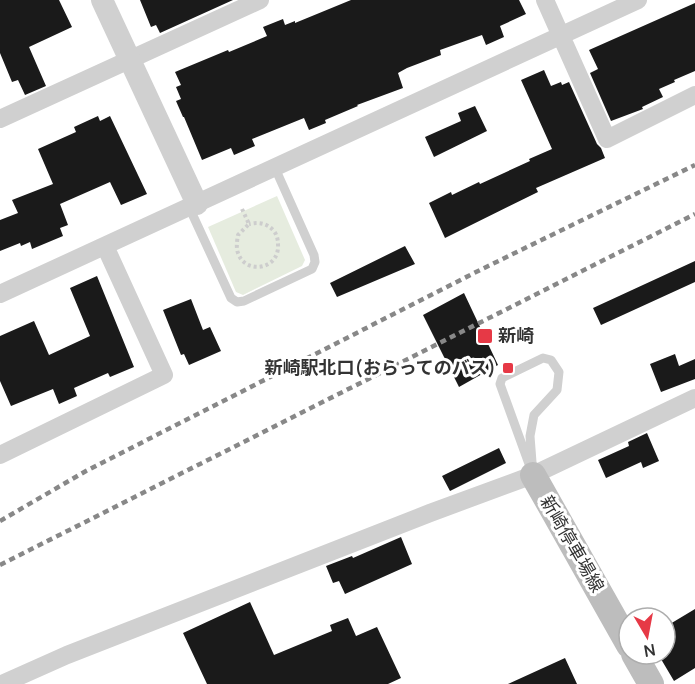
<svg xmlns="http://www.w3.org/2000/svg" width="695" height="684" font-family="Manrope,'Noto Sans JP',sans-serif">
	<rect width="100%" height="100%" fill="#fff"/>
	<path fill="#e6ecdf" d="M277 196 305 260 302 266 243 295 236 292 208 227Z"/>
	<path fill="#1a1a1a" d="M0 0H59L72 27 29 47 46 86 25 95 18 80 12 82 0 53Z
		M140 0H233L160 33 156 25 151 27Z
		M351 0H519L526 14 500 26 504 37 486 45 482 35 440 50 441 55 407 68 398 73 403 88 357 105 358 106 325 120 326 123 309 130 304 118 252 139 255 146 234 155 231 148 202 160 184 117H183L176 101 181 99 176 87 181 85 175 72 228 50 229 52 267 36 263 27 283 19 285 25 295 21V23Z
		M695 3V71L674 80 675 82 659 89 663 97 642 107 643 109 611 121 590 73 598 69 589 50Z
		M544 70 551 86 561 82 562 85 569 82 597 144 601 148 605 158 536 188 538 192 445 238 429 203 451 192 452 195 479 182 480 184 530 161 529 159 552 149 521 80Z
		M475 106 487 131 434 157 425 137 461 121 458 113Z
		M98 116 100 121 110 116 147 194 121 205 110 182 60 204 68 225 60 228 63 236 32 249 30 242 21 246 20 243 0 251V220L18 213 12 200 53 184 38 149 76 132 74 127Z
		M405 246 415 264 337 297 330 283Z
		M695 261V282L601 325 593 308Z
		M97 276 134 367 110 377 108 373 74 388 77 396 59 404 53 389 11 406 0 381V336L34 321 49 355 90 336 70 288Z
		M464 293 498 365 459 387 423 315Z
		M191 299 203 330 210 327 221 351 189 365 184 354 181 355 163 310Z
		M675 354 679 366 695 359V379L661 392 650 364Z
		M647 433 659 461 643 468 641 462 606 478 598 460 629 446 628 442Z
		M499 448 506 463 450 491 442 476Z
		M401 537 412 564 345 594 339 581 333 583 326 566 352 556 353 558Z
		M250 602 274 655 332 631 330 625 348 618 356 636 377 627 401 678 388 684H207L183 633Z
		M695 609V668L674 681 658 654H665V627Z
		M565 658 577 684H508Z"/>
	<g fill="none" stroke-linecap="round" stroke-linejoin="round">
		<path stroke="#cdcdcd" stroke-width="4" stroke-dasharray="3 3" stroke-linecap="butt" d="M242 209 249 224 238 235C237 241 236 248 238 253 245 275 280 270 278 244 278 240 277 235 274 231 267 223 259 222 249 224"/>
		<path stroke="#d0d0d0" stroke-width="9" d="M189 207 231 298 237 302 244 301 312 269 315 262 314 255 275 168
			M543 358 551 360 559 372 557 390 534 415 530 436 533 475 500 384 502 378Z"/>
		<path stroke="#d0d0d0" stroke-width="18" d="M545 0 607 139 695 95
			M0 119 260 0
			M0 294 638 0
			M0 455 164 375 105 246
			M2 684 67 655 430 513 533 475 695 398"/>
		<path stroke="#d0d0d0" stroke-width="22" d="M102 0 197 204"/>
		<path stroke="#bdbdbd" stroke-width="26" d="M533 475 629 645
			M634 654 651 684"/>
		<path stroke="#888" stroke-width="4.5" stroke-dasharray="6 4.5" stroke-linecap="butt" d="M0 521 86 471 480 270 695 165
			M0 565 695 214"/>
	</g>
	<g fill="#e63946" stroke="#fff" stroke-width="2">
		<rect x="477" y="328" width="16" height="16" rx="3"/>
		<rect x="502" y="362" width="12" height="12" rx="3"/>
	</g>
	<g text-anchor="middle" stroke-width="6" stroke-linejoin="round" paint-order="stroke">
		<g font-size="18" font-weight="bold" fill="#333" stroke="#fff" text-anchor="start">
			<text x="498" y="342">新崎</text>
			<text x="496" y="374" text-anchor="end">新崎駅北口(おらってのバス)</text>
		</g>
		<g font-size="18" fill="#333" stroke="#fff">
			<text transform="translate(572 544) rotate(60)" y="6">新崎停車場線</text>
		</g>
	</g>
	<g transform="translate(647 636) rotate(170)"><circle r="28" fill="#ffffff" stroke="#adadad" stroke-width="1.5"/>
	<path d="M0-4.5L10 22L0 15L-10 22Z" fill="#e63946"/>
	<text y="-9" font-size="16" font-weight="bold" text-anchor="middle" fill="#333333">N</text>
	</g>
</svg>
